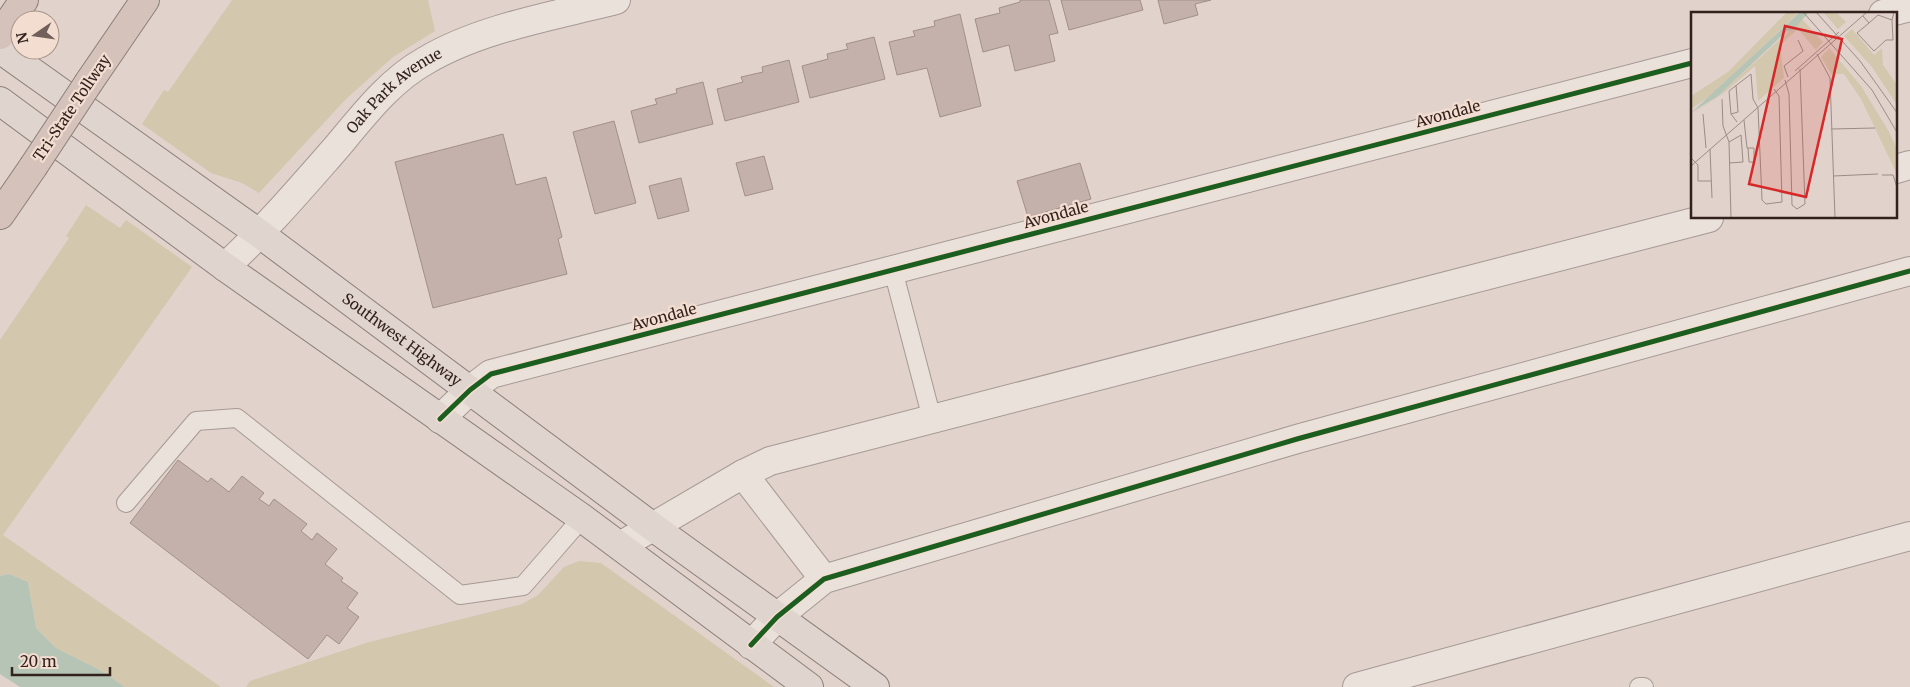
<svg xmlns="http://www.w3.org/2000/svg" width="1910" height="687" font-family="Merriweather,serif">
	<rect width="100%" height="100%" fill="#e1d3cb"/>
	<path fill="#d3c7ae" d="M232 0H428L435 31 393 57 346 99 259 193 242 183 211 173 142 124 164 90 168 92Z
		M86 205 120 228 126 220 192 267 3 535 221 687H125L98 669 56 648 36 628 28 582 9 574 0 576V340L69 238 66 236Z
		M579 561 601 563 774 687H246L250 681 369 642 522 604 538 595 564 567Z"/>
	<path fill="#b6c4b6" d="M9 574 28 582 36 628 56 648 98 669 125 687H20L0 674V576Z"/>
	<path fill="#c5b1ac" stroke="#a18f8a" d="M1020 0H1049L1058 33 1049 35 1055 61 1015 71 1009 45 983 52 975 19 1000 13 999 8 1020 2Z
		M1061 0H1140L1143 10 1069 30Z
		M1158 0H1211L1195 4 1198 15 1164 24Z
		M960 14 981 106 940 117 927 68 897 75 889 42 915 36 913 31 935 26 934 21Z
		M874 37 885 79 810 98 802 66 828 59 827 54 848 49 846 44Z
		M789 60 799 102 725 121 717 89 743 82 741 77 763 72 762 67Z
		M703 82 713 124 639 143 631 111 657 104 655 99 677 93 676 89Z
		M614 121 636 203 595 214 573 132Z
		M503 134 516 185 546 177 562 237 558 239 567 274 433 308 395 162Z
		M764 156 773 189 745 196 736 163Z
		M1080 163 1091 199 1028 217 1017 181Z
		M681 178 689 211 658 219 649 186Z
		M178 460 208 482 211 478 229 492 242 476 264 493 259 499 269 506 274 499 307 524 301 531 312 540 317 533 337 549 325 564 343 578 341 581 358 593 347 608 359 617 339 644 327 635 308 659 130 523Z"/>
	<g fill="none" stroke-linecap="round" stroke-linejoin="round">
		<g stroke="#a69994" stroke-width="20">
			<path id="service" d="M893 270 932 419
				M126 503 196 421 237 418 460 595 523 586 582 518
				M1639 687H1644"/>
		</g>
		<g stroke="#a69994" stroke-width="30">
			<g id="minor">
				<path d="M1883 14 1910 7"/>
				<path d="M1896 169 1910 165"/>
				<path id="s1" d="M225 267C265 230 300 189 336 148 362 117 389 81 425 61 480 28 554 16 616 0"/>
				<path d="M440 419 470 390 491 374 1692 63"/>
				<path d="M743 474 824 579"/>
				<path d="M620 546 743 474 770 461 1709 218"/>
				<path d="M751 645 777 617 824 579 1297 439 1910 271"/>
				<path d="M1357 687 1910 536"/>
			</g>
		</g>
		<g stroke="#8b7f7b" stroke-width="30">
			<g id="primary">
				<path id="s2" d="M0 49 260 234 653 527 875 687"/>
				<path d="M0 101 225 267 582 518 809 687"/>
			</g>
		</g>
		<g stroke="#8b7f7b" stroke-width="30">
			<path id="motorway" d="M0 35 24 0
				M89 82 145 0
				M0 215 33 167"/>
		</g>
		<use href="#service" stroke="#eae1db" stroke-width="18"/>
		<use href="#minor" stroke="#eae1db" stroke-width="28"/>
		<use href="#primary" stroke="#e0d5ce" stroke-width="28"/>
		<use href="#motorway" stroke="#d4c2bb" stroke-width="28"/>
		<g stroke="#8b7f7b" stroke-width="30" stroke-linecap="butt">
			<path id="motorway-bridge" d="M33 167 89 82"/>
		</g>
		<use href="#motorway-bridge" stroke="#d4c2bb" stroke-width="28"/>
		<g stroke="#f3ddd0" stroke-width="8">
			<path id="cycleway" d="M440 419 470 390 491 374 1692 63
				M751 645 777 617 824 579 1297 439 1910 271"/>
		</g>
		<use href="#cycleway" stroke="#1b5e20" stroke-width="5"/>
	</g>
	<g text-anchor="middle" stroke-width="4.5" stroke-linejoin="round" paint-order="stroke">
		<g font-size="15" fill="#33211d" stroke="#f3ddd0">
			<text dy="5" stroke="none"><textPath href="#s1" startOffset="245">Oak Park Avenue</textPath></text>
			<text transform="translate(72 108) rotate(-56)" y="5">Tri-State Tollway</text>
			<text transform="translate(1448 114) rotate(-15)" y="5">Avondale</text>
			<text transform="translate(1056 215) rotate(-15)" y="5">Avondale</text>
			<text transform="translate(664 317) rotate(-15)" y="5">Avondale</text>
			<text dy="5" stroke="none"><textPath href="#s2" startOffset="496">Southwest Highway</textPath></text>
		</g>
	</g>
	<g transform="translate(1691 12)">
		<rect width="206" height="206" fill="#e1d3cb"/>
		<path d="M96 0 106 2 19 84 0 97V84L37 60ZM132 0H145L155 10 147 17ZM111 7 132 30 125 38 107 17 89 33 93 66 67 89 64 54 34 80 0 103 27 84ZM161 17 183 43 191 36 192 53 206 73V93L181 55 153 24ZM138 36 170 74 197 118 206 137V162L170 87 153 62H140L130 45Z" fill="#d3c7ae"/>
		<path d="M109 0H118L102 18 96 19 27 84 0 101Z" fill="#b6c4b6"/>
		<path fill="none" stroke="#9b8c85" stroke-width="1" d="M112 0 181 78 207 122M125 0 169 49 207 102M172 4 178 11 187 3 201 8 203 0M178 11 166 21 183 39 195 28H202L201 8M126 42 139 66 144 206M104 59 148 20M97 65 93 54 112 39 107 28M94 68 98 82 101 193 106 197 114 192 109 57M31 87 32 114 38 130 40 206M12 102 15 136M40 102 47 100 45 73M53 108 56 136H63V150H58L57 136M46 110 40 102 38 79 60 62 62 87 67 96 71 188 75 192 91 190 88 84 83 77M140 117 184 116M38 130 50 123 52 150 38 151M19 137 21 186M0 146 7 153V169H20M0 154 176 0M191 163H202L207 178M142 164 187 162"/>
		<path fill="#d62828" fill-opacity="0.15" stroke="#d62828" stroke-width="2.5" d="M94 14 151 27 115 185 58 172Z"/>
		<rect width="206" height="206" fill="none" stroke="#33211d" stroke-width="2.5"/>
	</g>
	<g transform="translate(35 35) rotate(257)"><circle r="24" fill="#f3ddd0" stroke="#a69288"/>
	<path d="M0-4L9 19L0 12L-9 19Z" fill="#705f5a"/>
	<text y="-8" font-size="14" font-weight="bold" text-anchor="middle" fill="#33211d">N</text>
	</g>
	<path d="M12 667v8h98v-8" fill="none" stroke="#33211d" stroke-width="2.5"/>
	<text x="20" y="667" font-size="15" fill="#33211d" stroke="#f3ddd0" stroke-width="4" paint-order="stroke">20 m</text>
</svg>
